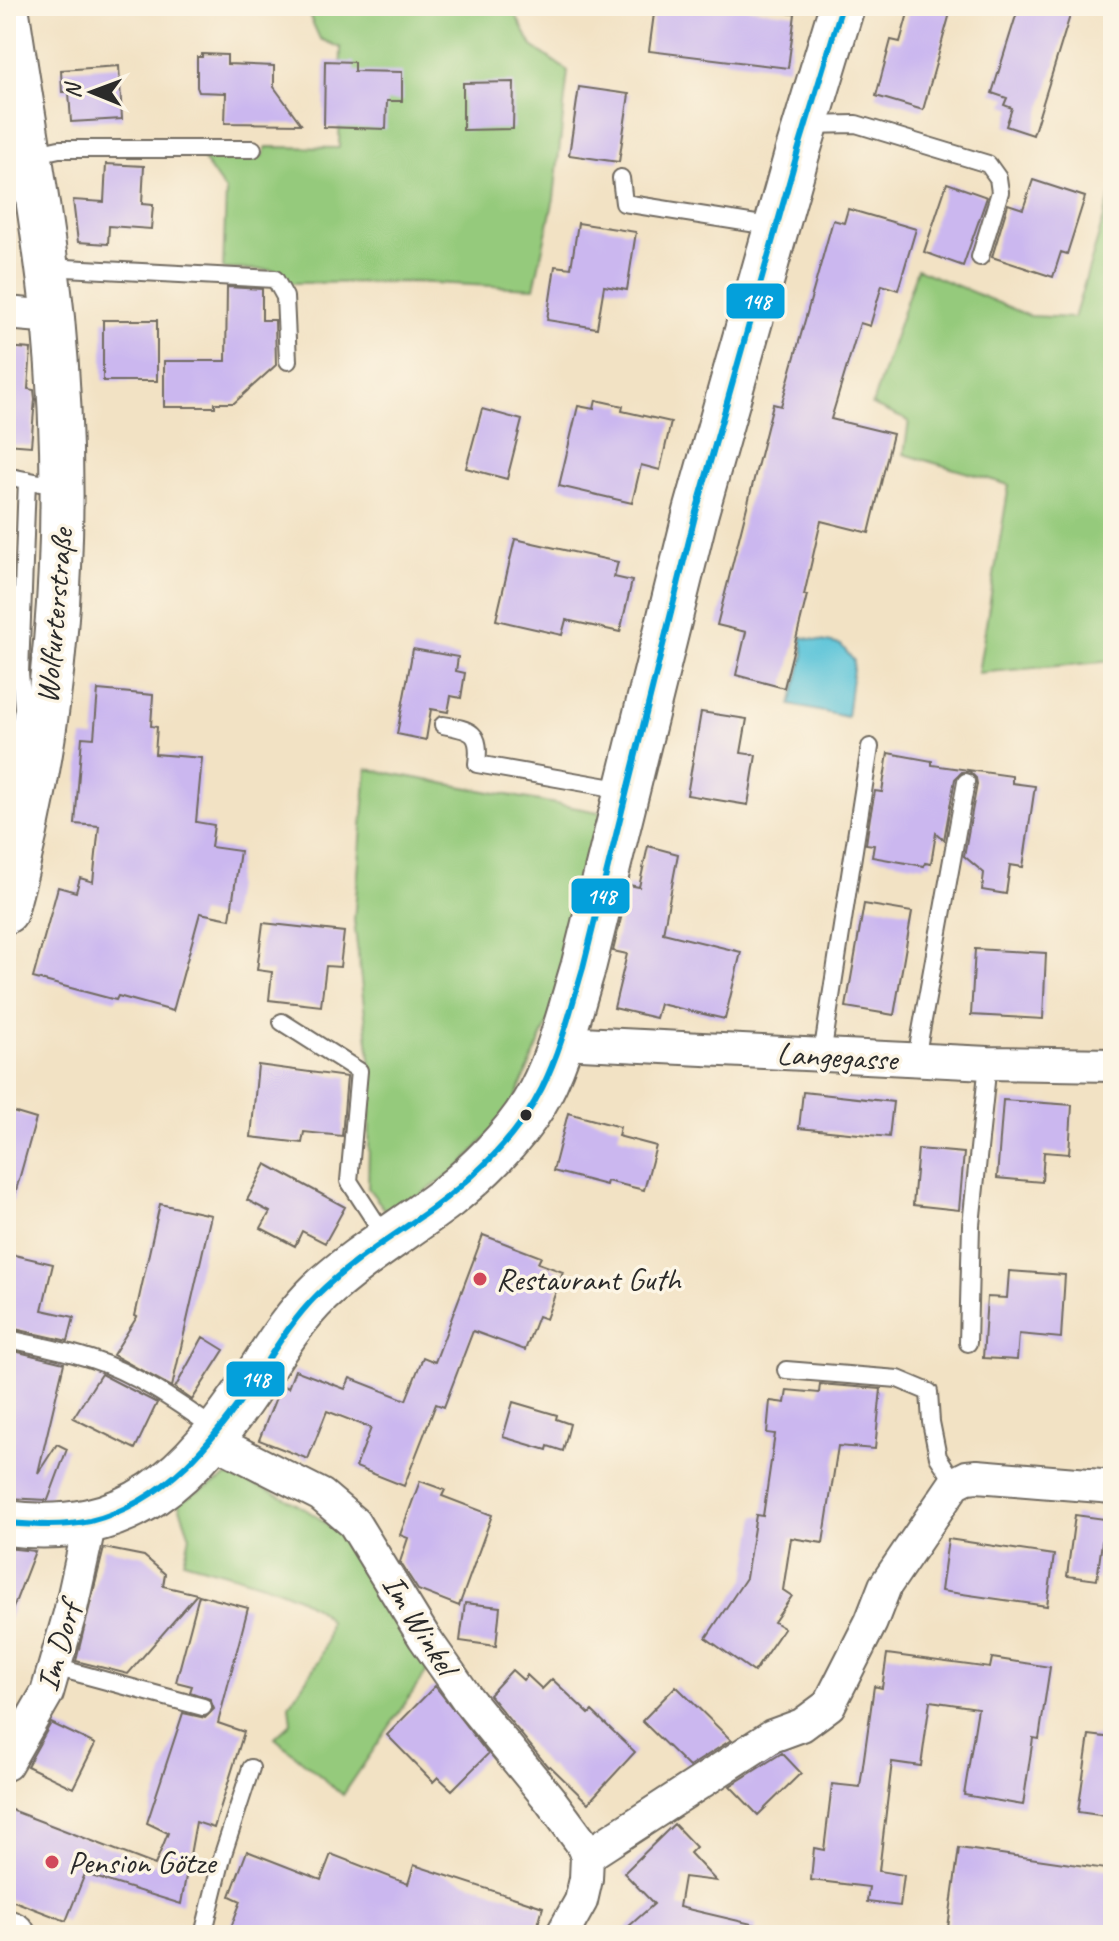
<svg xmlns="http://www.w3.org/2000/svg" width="1119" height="1941" font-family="Caveat,sans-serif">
	<rect width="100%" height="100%" fill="#fcf5e5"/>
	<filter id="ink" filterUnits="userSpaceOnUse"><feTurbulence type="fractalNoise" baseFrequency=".0125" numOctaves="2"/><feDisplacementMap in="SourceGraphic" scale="16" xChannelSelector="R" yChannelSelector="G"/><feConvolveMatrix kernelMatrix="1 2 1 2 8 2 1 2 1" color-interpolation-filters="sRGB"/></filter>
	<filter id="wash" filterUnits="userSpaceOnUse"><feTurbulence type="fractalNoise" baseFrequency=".006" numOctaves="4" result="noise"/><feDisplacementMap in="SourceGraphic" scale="32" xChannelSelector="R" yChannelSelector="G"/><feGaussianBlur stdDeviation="1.8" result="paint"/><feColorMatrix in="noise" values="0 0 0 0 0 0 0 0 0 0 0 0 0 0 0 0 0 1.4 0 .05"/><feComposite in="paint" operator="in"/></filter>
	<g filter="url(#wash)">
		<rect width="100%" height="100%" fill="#f2e2c4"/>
		<path fill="#95ca7b" stroke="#607a53" stroke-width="2" d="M305 6H511L532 46 568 71 554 198 534 288 411 282 291 283 275 270 223 269 226 192 200 155 263 156 266 147 339 148 341 48 320 39Z
			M1113 187V661L978 673 1009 485 904 454 909 421 872 405 917 269 1030 316 1074 318Z
			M367 769 604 813 551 1016 510 1111 458 1169 390 1216 368 1188 371 1067 354 920Z
			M228 1476C269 1488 310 1506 341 1537 372 1567 404 1632 427 1671L343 1795 275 1738 291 1723 289 1705 319 1660 326 1641 329 1621C307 1590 222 1573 184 1561L190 1536 178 1502Z"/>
		<path fill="#5cc4d9" stroke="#447882" stroke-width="2" d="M801 637 841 645 854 661 847 717 791 705 804 655Z"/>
		<g id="blocks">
			<path fill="#cbb7ef" d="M655 6H730L795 14 788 68 649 51Z
				M910 6H952L923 110 876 96 891 40 900 42Z
				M1019 6H1073L1033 135 1006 126 1012 108 1004 105 1007 98 992 93Z
				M202 54 227 55V64L274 66V87L301 124 225 123 226 93 199 92 197 87V57H202Z
				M325 61 354 62V71L402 72V101H387L386 129 324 127Z
				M119 66 122 119 71 122 69 92H62L61 70Z
				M514 82 513 129 463 130V83Z
				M579 87 629 94 619 162 569 155Z
				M106 164 144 166 142 204 153 205 151 229 109 226 108 244 78 242 73 200 104 202Z
				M1033 180 1085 197 1067 254 1061 252 1053 277 992 257 1008 204 1023 209Z
				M947 183 987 197 963 266 924 252Z
				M848 209 916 229 898 290 882 285 870 326 860 323 831 419 893 434 869 533 821 521 804 595H807L784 688 736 675 746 632 717 625 773 404 781 406 833 220 844 223Z
				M578 223 636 232 627 290 604 286 597 328 547 320 555 266 571 268Z
				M227 287 262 289V320H275L276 365 234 403H215V407H164V361H226Z
				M103 320H157V381H103Z
				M6 347 31 349 28 389 34 390 35 399 31 446 6 444Z
				M596 400 623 406 622 411 671 422 660 470 641 465 632 503 559 486 578 406 594 409Z
				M482 409 522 420 507 479 466 468Z
				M515 539 618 562 614 577 632 581 620 632 566 620 562 635 496 620Z
				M413 649 458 657 456 671 465 673 461 698 451 696 448 712 431 709 426 740 397 734Z
				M98 690 153 695 151 726 157 727 155 754 202 758 196 822 214 825 211 847 240 851 230 919 200 913 173 1011 118 996 116 1000 33 978 58 887 76 892 80 878 93 882 99 826 75 824 82 737 94 738Z
				M701 712 747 719 741 753 756 755 748 805 687 795Z
				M888 753 932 761V765L1012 776V783L1035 786 1023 867 1010 865 1006 894 982 890 984 873 964 856 977 784 976 778 969 771 962 772 955 779 944 840 936 833 931 864 925 863 924 866 872 857 874 845 866 844 870 817 875 791 882 792Z
				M648 846 678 854 663 933 741 952 725 1019 660 1004 656 1018 614 1008 627 954 613 951 629 885 639 887Z
				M864 904 912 912 894 1015 846 1007Z
				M263 923 344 932 340 967 326 966 321 1006 269 1000 272 972 257 970Z
				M975 949 1046 953 1043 1019 971 1015Z
				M258 1065 347 1077 342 1136 304 1132 302 1143 251 1137Z
				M803 1092 893 1102 889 1137 799 1128Z
				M1003 1100 1072 1105 1069 1154 1044 1152 1042 1182 997 1178Z
				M6 1110 36 1119 13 1201 6 1200Z
				M568 1113 620 1127 618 1136 656 1146 644 1190 607 1181 606 1185 553 1171Z
				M918 1149 964 1153 959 1210 913 1205Z
				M266 1164 345 1207 325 1243 302 1231 295 1246 261 1228 270 1212 247 1200Z
				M160 1204 211 1215 172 1387 113 1355 137 1317 135 1316Z
				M483 1235 541 1257 538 1263 563 1272 546 1319 538 1316 525 1350 473 1331 444 1407 436 1404 404 1486 356 1467 371 1428 327 1411 308 1459 259 1440 281 1385 288 1388 295 1370 345 1389 350 1378 406 1400 423 1357 435 1362Z
				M6 1253 53 1264 42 1310 74 1317 68 1341 6 1327Z
				M1009 1271 1065 1275 1061 1338 1019 1334 1017 1360 983 1358 987 1297 1007 1298Z
				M203 1337 224 1350 192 1400 175 1388Z
				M6 1349 64 1363 38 1473 57 1444 67 1449 48 1500 6 1498Z
				M101 1374 157 1403 135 1449 73 1418Z
				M820 1384 881 1389 875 1449 838 1446 823 1543 791 1538 783 1590 792 1596 774 1622 784 1628 754 1672 706 1638 746 1578 756 1515 763 1516 775 1434 767 1433 770 1401 785 1403 787 1390 819 1393Z
				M513 1402 557 1415 556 1419 570 1424 563 1451 548 1446 547 1450 503 1437Z
				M420 1481 445 1490 442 1496 492 1515 459 1606 418 1590 400 1562 408 1538 400 1535Z
				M1075 1515 1105 1519 1097 1580 1067 1576Z
				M948 1539 1054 1555 1047 1606 941 1591Z
				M6 1548 35 1551 8 1621H6Z
				M104 1548 144 1556 165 1574 163 1586 197 1594 128 1674 76 1661Z
				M199 1595 248 1608 218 1723 244 1732 214 1828 196 1822 181 1904 85 1874 66 1921 6 1898V1808L155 1865 168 1833 147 1823 183 1713 205 1718 214 1709 210 1699 190 1692 192 1686 176 1682Z
				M465 1603 500 1607 496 1646 460 1641Z
				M887 1654 990 1668 992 1658 1050 1667 1039 1739 1033 1738 1023 1805 964 1795 978 1708 930 1701 921 1766 892 1762 879 1871 904 1875 900 1906 867 1902 869 1887 811 1880 814 1848 824 1850 832 1784 860 1787 874 1686 882 1688Z
				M512 1670 523 1680 527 1675 542 1689 552 1679 589 1714 592 1711 635 1752 588 1803 550 1766 548 1767 489 1695Z
				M435 1686 488 1754 452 1790 438 1777 433 1782 387 1735Z
				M676 1686 731 1740 689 1767 642 1721Z
				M51 1723 95 1744 73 1788 27 1766Z
				M1089 1735 1113 1738V1817L1078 1812Z
				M782 1753 801 1773 758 1815 730 1786Z
				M674 1824 696 1847 690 1853 716 1881 684 1877 679 1907 756 1925 755 1935H619L654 1904 624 1873Z
				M959 1848 1113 1870V1911L1110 1935H947Z
				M247 1851 321 1880 331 1854 408 1884 414 1865 543 1907 535 1935H228L241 1901 230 1896Z"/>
		</g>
	</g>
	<g filter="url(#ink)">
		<use href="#blocks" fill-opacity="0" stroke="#716b61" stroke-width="2"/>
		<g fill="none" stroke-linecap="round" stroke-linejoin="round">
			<g stroke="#716b61" stroke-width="20">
				<path id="service" d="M807 125 856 124 988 164 998 178 1000 192 980 257
					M32 155 59 149H253
					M621 178 624 203 775 227
					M47 267 275 279 285 297 288 361
					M6 476 40 483H61
					M443 725C472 730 481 732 477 764L625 790
					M6 811 23 708 20 673 27 480
					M282 1022 359 1071 349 1181 386 1238
					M822 1055 870 747
					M916 1059 966 782
					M6 1338C34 1345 63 1350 91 1359 135 1373 177 1402 215 1429
					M968 1343 971 1225 988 1063
					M786 1370 898 1379 929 1392 931 1422 938 1457 955 1483
					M55 1667 203 1707
					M203 1935 223 1854 251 1768"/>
			</g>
			<g stroke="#716b61" stroke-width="36">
				<path id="minor" d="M6 313 53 317
					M561 1042 988 1063 1113 1065
					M212 1440 321 1495 354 1523 424 1637 468 1700 550 1800 581 1842 587 1856 586 1879 581 1901 562 1935
					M6 1764 47 1693 70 1613 90 1522
					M587 1856 772 1736 802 1725 829 1705 871 1622 885 1586 955 1483 967 1477 977 1476 1113 1487"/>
			</g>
			<g stroke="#716b61" stroke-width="46">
				<path id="tertiary" d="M6 912C60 719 72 516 53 318 42 213 22 110 7 6"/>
			</g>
			<g stroke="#716b61" stroke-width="48">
				<path id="secondary" d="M6 1523C131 1540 191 1475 255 1379 275 1348 294 1317 320 1292 359 1256 405 1229 447 1197 477 1173 513 1138 533 1105 558 1064 569 1013 583 968L696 512 797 154 842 6"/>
			</g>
			<g stroke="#716b61" stroke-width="48">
				<path id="primary" d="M6 1932 13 1935"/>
			</g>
			<use href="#service" stroke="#fff" stroke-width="16"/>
			<use href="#minor" stroke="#fff" stroke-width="32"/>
			<use href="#tertiary" stroke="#fff" stroke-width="42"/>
			<use href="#secondary" stroke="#fff" stroke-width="44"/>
			<use href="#primary" stroke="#fff" stroke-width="44"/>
			<g stroke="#fcf5e5" stroke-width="12">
				<path id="bus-1" d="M6 1523C34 1525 63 1527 90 1521 166 1502 215 1440 256 1378 275 1349 292 1320 317 1295 351 1261 394 1236 433 1208 476 1176 518 1137 542 1088 561 1050 571 1008 583 968L696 512 797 154 842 6"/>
			</g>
			<use href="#bus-1" stroke="#04a0db" stroke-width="6"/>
		</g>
	</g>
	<circle fill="#2b2b2b" stroke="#fcf5e5" stroke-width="3" cx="526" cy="1115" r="7"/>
	<g fill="#d1495b" stroke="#fcf5e5" stroke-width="3">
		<circle cx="480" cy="1279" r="8"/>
		<circle cx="52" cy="1862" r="8"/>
	</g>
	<g text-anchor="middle" stroke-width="7" stroke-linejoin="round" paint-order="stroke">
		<g font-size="32" fill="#2b2b2b" stroke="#fcf5e5">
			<text transform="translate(54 616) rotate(-85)" y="11">Wolfurterstraße</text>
			<text transform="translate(837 1056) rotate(3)" y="11">Langegasse</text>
			<text transform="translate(420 1624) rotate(58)" y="11">Im Winkel</text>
			<text transform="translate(58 1647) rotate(-74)" y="11">Im Dorf</text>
		</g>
		<g font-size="32" fill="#2b2b2b" stroke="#fcf5e5" text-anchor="start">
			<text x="496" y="1290">Restaurant Guth</text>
			<text x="68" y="1873">Pension Götze</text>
		</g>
	</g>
	<g stroke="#fcf5e5" stroke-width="3">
		<rect x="725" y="282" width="61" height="38" rx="8" fill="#04a0db"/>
		<rect x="570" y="877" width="61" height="38" rx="8" fill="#04a0db"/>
		<rect x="225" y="1360" width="61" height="38" rx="8" fill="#04a0db"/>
	</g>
	<g font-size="22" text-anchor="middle" font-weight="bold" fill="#fff">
		<text x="756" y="309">148</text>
		<text x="601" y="904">148</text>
		<text x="255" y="1387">148</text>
	</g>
	<rect width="1119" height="1941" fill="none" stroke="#fcf5e5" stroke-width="32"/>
	<g transform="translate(92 92) rotate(271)" stroke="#fcf5e5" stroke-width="6" paint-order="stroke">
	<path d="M0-6L14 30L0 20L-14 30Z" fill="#2b2b2b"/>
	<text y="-12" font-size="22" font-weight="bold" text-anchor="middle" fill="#2b2b2b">N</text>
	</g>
</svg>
